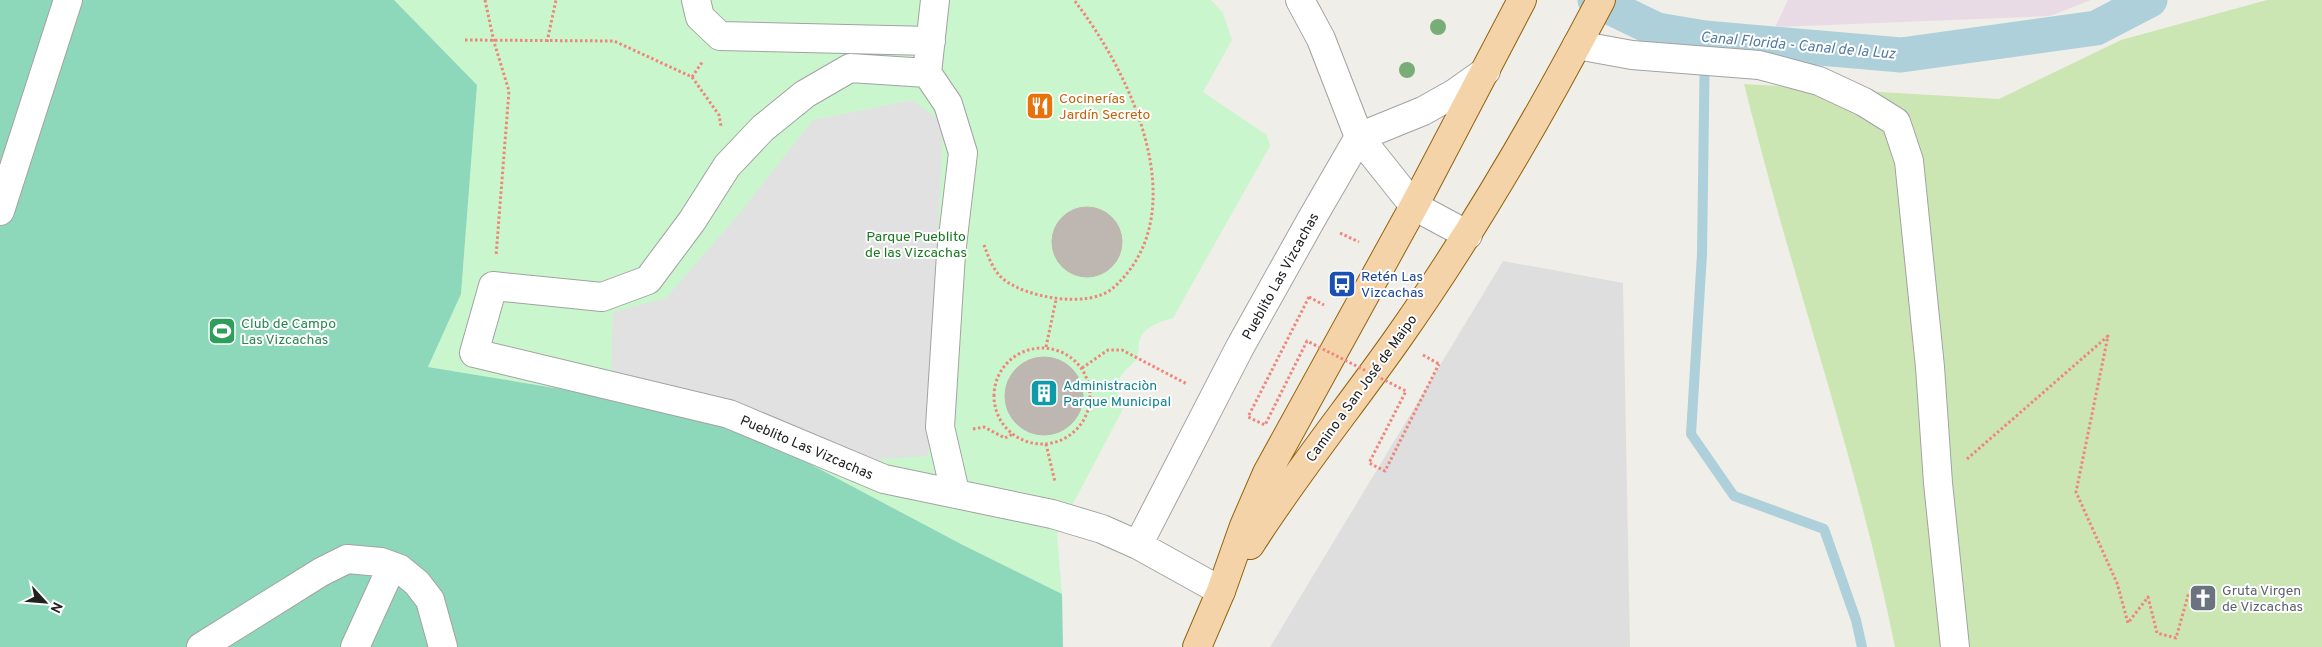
<svg xmlns="http://www.w3.org/2000/svg" width="2322" height="647" font-family="Overpass,sans-serif">
	<rect width="100%" height="100%" fill="#f0eee8"/>
	<path fill="#dfdede" d="M1503 261 1623 283 1630 647H1270Z"/>
	<path fill="#e9dbe6" d="M1788 0H2091L2050 16 1775 27Z"/>
	<path fill="#cce6b3" d="M2267 0H2322V647H1895C1866 503 1821 364 1781 223 1768 177 1756 131 1744 84L1999 99 2121 40Z"/>
	<path fill="#caf6cd" d="M394 0H1211L1223 13 1232 40 1203 92 1267 135 1270 146 1173 318C1162 321 1146 326 1140 338 1138 344 1139 351 1137 358 1134 364 1128 367 1124 372 1114 383 1117 398 1123 409L1057 534 1062 594 961 544 778 447 585 393 428 367 461 294 477 85Z"/>
	<path fill="#8dd8bb" d="M0 0H394L477 85 461 294 428 367 585 393 724 426 778 447 961 544 1062 594 1063 647H0Z"/>
	<path fill="#e1e1e1" d="M913 100 943 123 928 456 868 460 611 378 613 312 666 298 739 214 813 120Z"/>
	<g fill="none" stroke-linecap="round" stroke-linejoin="round">
		<path stroke="#add0da" stroke-width="10" d="M1705 38 1702 254 1691 434 1734 496 1824 529 1856 620 1862 647"/>
		<path stroke="#add0da" stroke-width="35" d="M1595 0 1657 30 1705 38 1901 55 2096 28 2150 0"/>
	</g>
	<path fill="#beb7b1" stroke="#c1b5ac" d="M1052 242a35 35 0 1 1 70 0a35 35 0 1 1-70 0Z
		M1005 396a39 39 0 1 1 78 0a39 39 0 1 1-78 0Z"/>
	<g fill="none" stroke-linecap="round" stroke-linejoin="round">
		<g stroke="#a2a2a2" stroke-width="30">
			<path id="minor" d="M696 0 700 17 720 36 931 41
				M935 0 927 73 948 104 963 153 951 254 940 427 955 492
				M1300 0 1321 39 1359 137 1414 206 1468 235
				M1577 45 1632 55 1759 65 1819 81 1864 102 1896 122 1909 161 1930 367 1938 483 1955 647
				M927 73 850 68 805 94 763 128 727 166 692 221 648 280 602 297 493 286 474 353 729 414 884 479 1052 514 1102 529 1138 545 1221 591
				M0 211 68 0
				M1138 545 1240 347 1311 220 1359 137 1423 111 1455 93 1486 71
				M201 647 321 572 347 559 381 562 400 569 417 583 430 600 443 647
				M355 647 392 566"/>
		</g>
		<g stroke="#91640c" stroke-width="30">
			<path id="major" d="M1250 545C1295 474 1348 409 1396 341 1473 232 1539 118 1601 0
				M1197 647 1221 591 1244 526 1267 473 1414 206 1522 0"/>
		</g>
		<path stroke="#ef867b" stroke-width="3" stroke-dasharray="2.5 2.5" stroke-linecap="butt" d="M485 0 494 42 509 91 496 256
			M465 40 614 41 692 77 719 115 721 126
			M547 42 556 0
			M692 77 703 61
			M1340 233 1359 242
			M984 245C988 256 993 270 1002 278 1025 298 1089 309 1113 288 1198 213 1130 72 1074 0
			M1309 297 1324 305
			M1046 347 1056 300
			M994 396a48 48 0 1 1 96 0a48 48 0 1 1-96 0Z
			M1423 355 1439 364
			M1082 368 1108 350H1122L1187 384
			M973 429 984 427 1005 438 1013 434
			M1046 444 1055 482
			M1967 459 2108 336 2076 492 2117 583 2128 623 2148 597 2157 633 2176 638 2189 592"/>
		<use href="#minor" stroke="#fff" stroke-width="28"/>
		<use href="#major" stroke="#f5d3a9" stroke-width="28"/>
		<path stroke="#ef867b" stroke-width="3" stroke-dasharray="2.5 2.5" stroke-linecap="butt" d="M1309 297 1248 417 1265 425 1307 341 1406 391 1369 463 1385 471 1439 364"/>
	</g>
	<g fill="#78ad78">
		<circle cx="1438" cy="27" r="8"/>
		<circle cx="1407" cy="70" r="8"/>
	</g>
	<defs>
		<g id="restaurant-square" transform="scale(1.4375)"><rect x="-9" y="-9" width="18" height="18" rx="4" fill="#e8710a" stroke="#fff"/><path d="M-5-6h1v4h1v-4h1v4h1v-4h1v5L-1.5 .5V6h-2V.5L-5-1ZM5-6V6H3V1.5H1.5Q1.5-4 5-6Z" fill="#fff"/></g>
		<g id="bus-square" transform="scale(1.4375)"><rect x="-9" y="-9" width="18" height="18" rx="4" fill="#1a4fb4" stroke="#fff"/><path d="M-5-6H5V4H4V6H2V4H-2V6H-4V4H-5ZM-3.5-4V0h7V-4ZM-3.5 1.2v1.5H-2V1.2ZM2 1.2v1.5H3.5V1.2Z" fill="#fff"/></g>
		<g id="stadium-square" transform="scale(1.4375)"><rect x="-9" y="-9" width="18" height="18" rx="4" fill="#2e9e5b" stroke="#fff"/><path d="M0-5a6.5 5 0 1 0 0 10a6.5 5 0 1 0 0-10ZM-3.5-1.8h7v3.6h-7Z" fill="#fff"/></g>
		<g id="building-square" transform="scale(1.4375)"><rect x="-9" y="-9" width="18" height="18" rx="4" fill="#0f9aa8" stroke="#fff"/><path d="M-4-6H4V6H1V3H-1V6H-4ZM-2.5-4.3h1.7v1.8h-1.7ZM.8-4.3h1.7v1.8H.8ZM-2.5-1h1.7V.8h-1.7ZM.8-1h1.7V.8H.8Z" fill="#fff"/></g>
		<g id="church-square" transform="scale(1.4375)"><rect x="-9" y="-9" width="18" height="18" rx="4" fill="#6b7280" stroke="#fff"/><path d="M-1.2-6h2.4v3.5h3.3v2.4h-3.3V6h-2.4V-.1h-3.3v-2.4h3.3Z" fill="#fff"/></g>
	</defs>
	<g fill-rule="evenodd">
		<use href="#restaurant-square" x="1040" y="106"/>
		<use href="#bus-square" x="1342" y="284"/>
		<use href="#stadium-square" x="222" y="331"/>
		<use href="#building-square" x="1044" y="393"/>
		<use href="#church-square" x="2203" y="598"/>
	</g>
	<g text-anchor="middle" stroke-width="4" stroke-linejoin="round" paint-order="stroke">
		<g font-size="14" fill="#c56008" stroke="#fff" text-anchor="start">
			<text x="1059" y="103">Cocinerías<tspan x="1059" dy="16">Jardín Secreto</tspan></text>
		</g>
		<g font-size="14" fill="#15781d" stroke="#fff">
			<text x="916" y="241">Parque Pueblito<tspan x="916" dy="16">de las Vizcachas</tspan></text>
		</g>
		<g font-size="14" fill="#212121" stroke="#fff">
			<text transform="translate(1280 276) rotate(-61)" y="5">Pueblito Las Vizcachas</text>
			<text transform="translate(1361 388) rotate(-54)" y="5">Camino a San José de Maipo</text>
			<text transform="translate(807 447) rotate(23)" y="5">Pueblito Las Vizcachas</text>
		</g>
		<g font-size="14" fill="#164399" stroke="#fff" text-anchor="start">
			<text x="1361" y="281">Retén Las<tspan x="1361" dy="16">Vizcachas</tspan></text>
		</g>
		<g font-size="14" fill="#27864d" stroke="#fff" text-anchor="start">
			<text x="241" y="328">Club de Campo<tspan x="241" dy="16">Las Vizcachas</tspan></text>
		</g>
		<g font-size="14" fill="#0d838f" stroke="#fff" text-anchor="start">
			<text x="1063" y="390">Administraciòn<tspan x="1063" dy="16">Parque Municipal</tspan></text>
		</g>
		<g font-size="14" fill="#5b616d" stroke="#fff" text-anchor="start">
			<text x="2222" y="595">Gruta Virgen<tspan x="2222" dy="16">de Vizcachas</tspan></text>
		</g>
		<g font-size="15" font-style="italic" fill="#517aa2" stroke="#fff">
			<text transform="translate(1798 45) rotate(5)" y="5">Canal Florida - Canal de la Luz</text>
		</g>
	</g>
	<g transform="translate(45 602) rotate(116)" stroke="#ffffff" stroke-width="4" paint-order="stroke">
	<path d="M0-4L9 19L0 12L-9 19Z" fill="#212121"/>
	<text y="-8" font-size="14" font-weight="bold" text-anchor="middle" fill="#212121">N</text>
	</g>
</svg>
